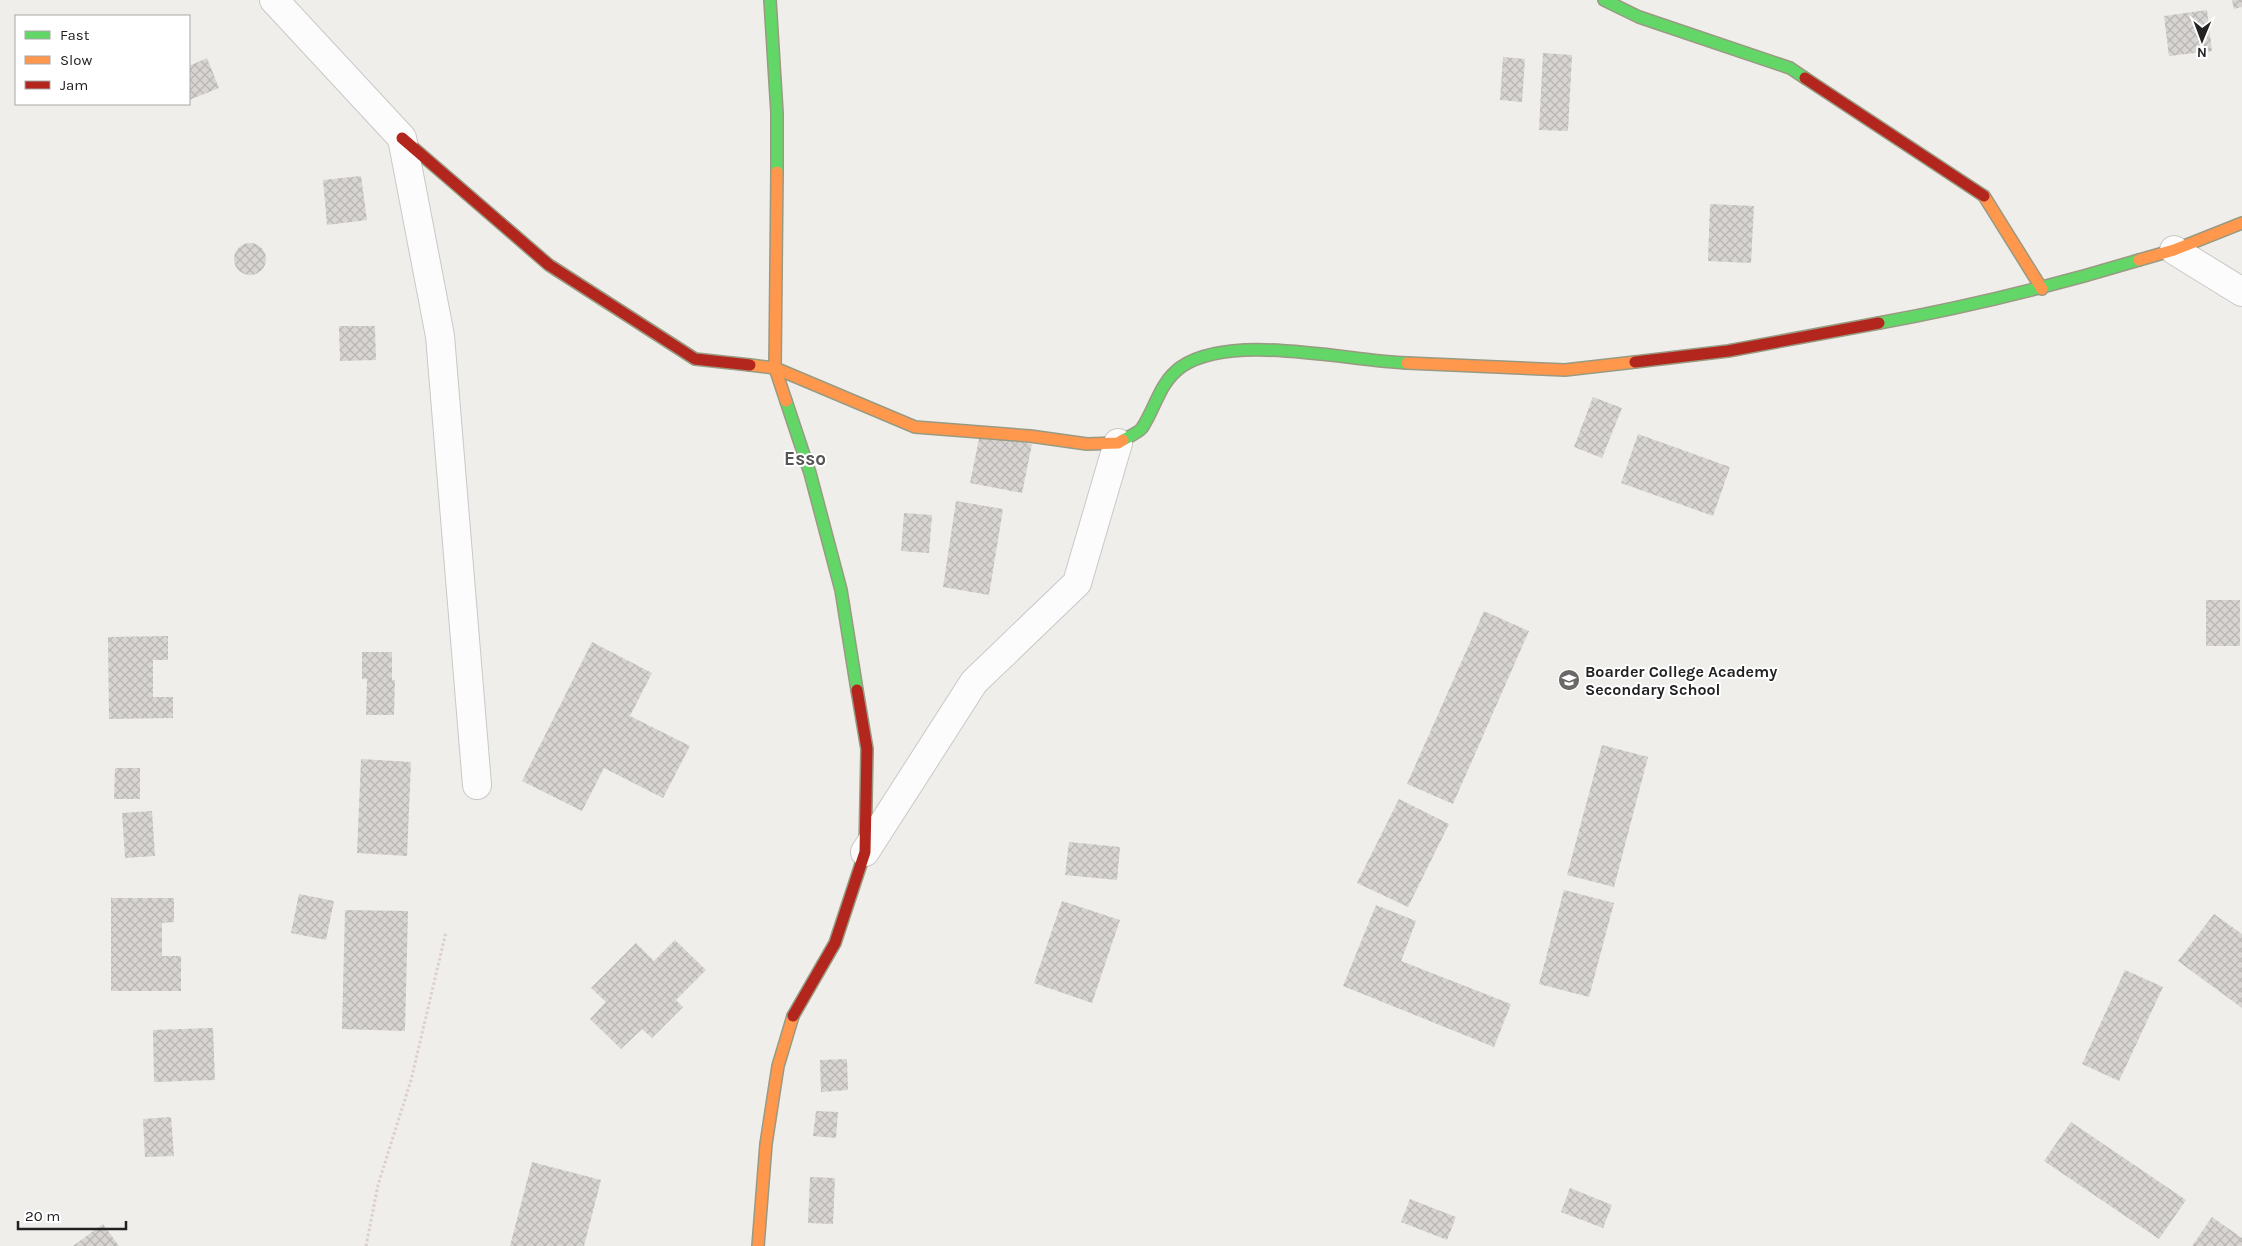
<svg xmlns="http://www.w3.org/2000/svg" width="2242" height="1246" font-family="Karla,sans-serif">
	<defs>
		<pattern id="building-cross-hatch" width="8" height="8" patternUnits="userSpaceOnUse" patternTransform="scale(1.25)"><rect width="8" height="8" fill="#d7d4d2"/><path d="M0 0l8 8M0 8l8-8" fill="none" stroke="#b8b6b4"/></pattern>
	</defs>
	<rect width="100%" height="100%" fill="#f0eeeb"/>
	<path fill="url(#building-cross-hatch)" d="M2232 0H2242V7L2234 9Z
		M2207 10 2212 51 2169 56 2164 16Z
		M1543 53 1572 55 1568 131 1539 130Z
		M1503 57 1525 59 1522 102 1500 100Z
		M207 58 219 88 189 100V66Z
		M361 176 367 220 327 225 323 180Z
		M1710 204 1754 206 1751 263 1708 261Z
		M234 259a16 16 0 1 1 32 0a16 16 0 1 1-32 0Z
		M339 326H375L376 360 340 361Z
		M1593 397 1622 408 1602 458 1574 447Z
		M980 434 1032 444 1022 493 970 483Z
		M1638 434 1730 467 1713 516 1621 483Z
		M956 501 1003 509 989 595 943 587Z
		M904 513 932 515 929 553 901 551Z
		M2206 600H2240V646H2206Z
		M1484 611 1529 631 1453 804 1407 784Z
		M168 636V660H153V697H173V718L109 719 108 637Z
		M592 642 652 673 630 716 690 746 663 798 604 768 582 811 522 781Z
		M362 652H392V680H395L394 715H366L367 679H362Z
		M1602 745 1648 757 1614 887 1567 875Z
		M361 759 411 762 407 856 357 853Z
		M115 768H140V799H114Z
		M1399 799 1449 824 1408 907 1357 883Z
		M152 811 155 856 125 858 122 813Z
		M1069 842 1120 847 1117 880 1065 875Z
		M1564 890 1614 903 1589 997 1539 984Z
		M299 894 334 901 326 940 291 933Z
		M111 898H174V922L162 923V956H181V991H111Z
		M1062 901 1120 920 1092 1003 1034 983Z
		M1376 905 1416 921 1401 961 1511 1004 1494 1047 1343 986Z
		M345 910 408 911 405 1031 342 1029Z
		M2214 914 2242 934V1008L2178 961Z
		M675 940 706 970 676 1000 683 1007 652 1038 642 1029 621 1049 590 1019 606 1002 591 988 636 943 654 961Z
		M2125 970 2163 987 2119 1081 2082 1064Z
		M213 1028 215 1080 154 1082 153 1030Z
		M847 1059 848 1090 821 1092 820 1060Z
		M816 1111 838 1112 836 1138 813 1136Z
		M171 1117 174 1156 145 1157 143 1119Z
		M2071 1122 2186 1200 2159 1239 2044 1161Z
		M532 1162 601 1180 584 1246H510Z
		M810 1177 835 1178 833 1224 808 1223Z
		M1570 1188 1612 1205 1603 1228 1561 1212Z
		M1410 1199 1456 1217 1447 1240 1401 1222Z
		M2212 1217 2242 1238V1246H2192Z
		M103 1224 119 1246H73Z"/>
	<g fill="none" stroke-linecap="round" stroke-linejoin="round">
		<g stroke="#c9c8c7" stroke-width="30">
			<path id="street" d="M274 0 402 138 440 336 477 785
				M2174 250 2242 292
				M865 852 974 682 1077 583 1118 443"/>
		</g>
		<g stroke="#999a82" stroke-width="14">
			<path id="fast" d="M770 0 777 113V172
				M1604 0 1639 17 1790 68 1805 78
				M1879 323C1967 307 2053 286 2139 260
				M786 401 810 473 841 590 857 690
				M1123 440C1128 437 1138 433 1142 428 1156 407 1159 383 1181 367 1232 332 1347 361 1407 363"/>
		</g>
		<g stroke="#999a82" stroke-width="14">
			<path id="slow" d="M777 172 775 368 786 401
				M1984 196 2042 289
				M2139 260 2174 250 2242 223
				M1407 363 1565 370 1635 362
				M750 365 775 368 915 427 1030 436 1087 444 1118 443 1123 440
				M758 1246 766 1144 778 1066 793 1016"/>
		</g>
		<g stroke="#999a82" stroke-width="14">
			<path id="jam" d="M1805 78 1984 196
				M402 138 549 265 695 359 750 365
				M1635 362 1728 351 1879 323
				M793 1016 835 943 865 852 867 749 857 690"/>
		</g>
		<path stroke="#dccecd" stroke-width="3" stroke-dasharray="2.5 2.5" stroke-linecap="butt" d="M366 1246 378 1185 411 1080 446 932"/>
		<use href="#street" stroke="#fdfcfc" stroke-width="28"/>
		<use href="#fast" stroke="#63d668" stroke-width="11"/>
		<use href="#slow" stroke="#ff974d" stroke-width="11"/>
		<use href="#jam" stroke="#b3261e" stroke-width="11"/>
	</g>
	<defs>
		<g id="school-disc" transform="scale(1.125)"><circle r="9.5" fill="#6a6968" stroke="#fff"/><path d="M0-5L7-2L0 1L-7-2ZM-4 1L0 2.5L4 1V4Q0 6-4 4Z" fill="#fff"/></g>
	</defs>
	<g fill-rule="evenodd">
		<use href="#school-disc" x="1569" y="680"/>
	</g>
	<g text-anchor="middle" stroke-width="4" stroke-linejoin="round" paint-order="stroke">
		<g font-size="16" font-weight="bold" fill="#222" stroke="#fff" text-anchor="start">
			<text x="1585" y="677">Boarder College Academy<tspan x="1585" dy="18">Secondary School</tspan></text>
		</g>
		<g font-size="19" font-weight="bold" fill="#555" stroke="#fff">
			<text x="805" y="465">Esso</text>
		</g>
	</g>
	<rect x="15" y="15" width="175" height="90" fill="#ffffff" stroke="#a7a7a7"/>
	<rect x="25" y="31" width="25" height="8" fill="#63d668" stroke="#a7a7a7"/>
	<text x="60" y="40" font-size="15" fill="#222222">Fast</text>
	<rect x="25" y="56" width="25" height="8" fill="#ff974d" stroke="#a7a7a7"/>
	<text x="60" y="65" font-size="15" fill="#222222">Slow</text>
	<rect x="25" y="81" width="25" height="8" fill="#b3261e" stroke="#a7a7a7"/>
	<text x="60" y="90" font-size="15" fill="#222222">Jam</text>
	<g transform="translate(2202 40) rotate(181)" stroke="#ffffff" stroke-width="4" paint-order="stroke">
	<path d="M0-4L9 19L0 12L-9 19Z" fill="#222222"/>
	<text y="-8" font-size="14" font-weight="bold" text-anchor="middle" fill="#222222">N</text>
	</g>
	<path d="M18 1221v8h108v-8" fill="none" stroke="#222222" stroke-width="2.5"/>
	<text x="25" y="1221" font-size="15" fill="#222222" stroke="#ffffff" stroke-width="4" paint-order="stroke">20 m</text>
</svg>
